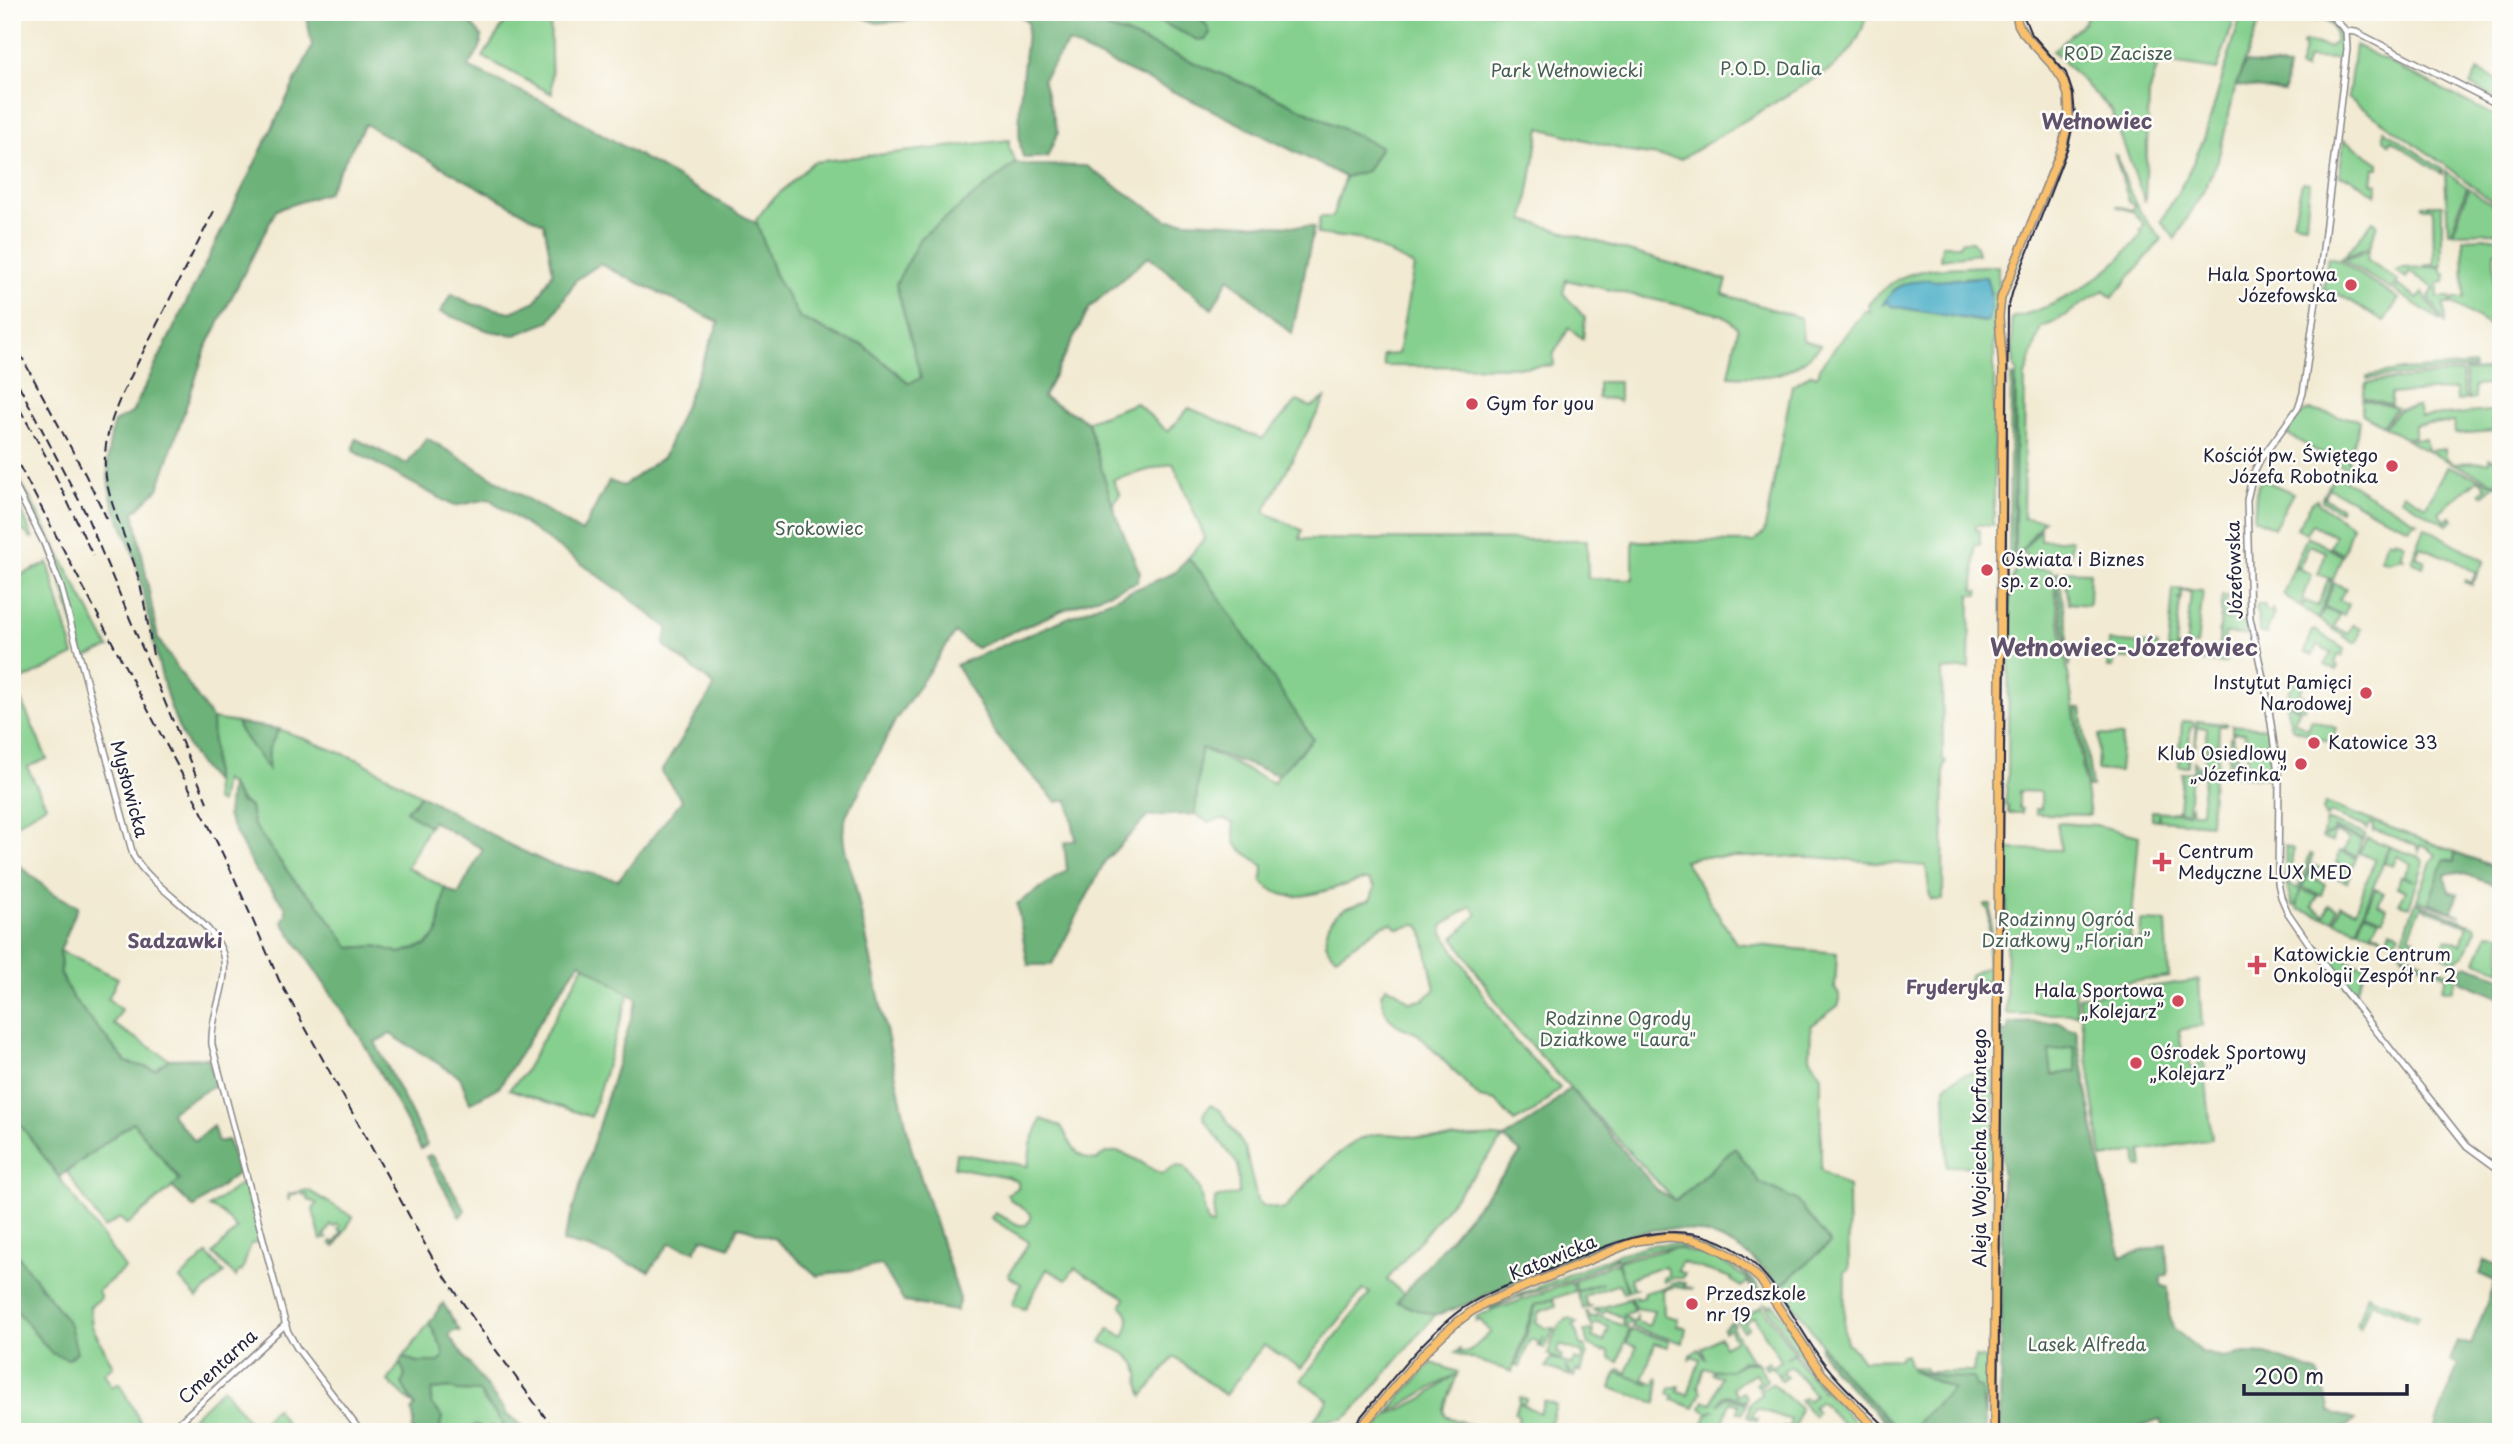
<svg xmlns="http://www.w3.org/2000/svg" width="2513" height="1444" font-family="'Playpen Sans',sans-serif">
	<rect width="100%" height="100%" fill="#fdfcf7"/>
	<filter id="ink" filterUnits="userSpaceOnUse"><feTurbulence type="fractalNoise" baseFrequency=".0143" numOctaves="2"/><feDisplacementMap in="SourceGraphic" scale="14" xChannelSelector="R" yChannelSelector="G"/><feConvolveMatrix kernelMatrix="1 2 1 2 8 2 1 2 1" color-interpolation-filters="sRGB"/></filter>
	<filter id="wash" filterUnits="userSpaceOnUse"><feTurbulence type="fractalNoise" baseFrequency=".00686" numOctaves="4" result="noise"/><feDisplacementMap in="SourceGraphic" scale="28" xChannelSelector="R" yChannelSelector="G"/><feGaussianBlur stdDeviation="1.57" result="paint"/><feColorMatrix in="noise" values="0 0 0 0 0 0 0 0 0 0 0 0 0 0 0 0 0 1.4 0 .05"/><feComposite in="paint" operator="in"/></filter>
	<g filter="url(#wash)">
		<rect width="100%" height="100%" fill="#f2ead2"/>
		<path fill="#85d08e" stroke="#547964" stroke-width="2" fill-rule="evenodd" d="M516 12H550L552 94 483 57 507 19Z
			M1069 12H1867C1862 36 1853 51 1834 67L1681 159 1635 153 1540 128 1524 220 1727 280 1723 294 1801 318 1803 340 1821 345C1791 377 1771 379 1729 376L1738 328 1723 315 1566 280 1563 293 1585 318 1583 339 1569 328 1553 355 1554 365 1525 367 1384 366 1383 355 1398 354 1414 266 1364 240 1317 234 1320 217H1332L1345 177 1367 171 1381 147 1278 98 1126 34 1090 23Z
			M2088 12H2237L2217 70 2159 61 2149 94 2145 202 2111 110 2053 51 2085 22Z
			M2242 12H2263L2236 85 2218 160 2204 190 2175 239 2161 221 2186 178 2204 139Z
			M2301 12H2320C2338 29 2345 34 2339 59L2308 58 2304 70 2299 68 2305 47 2302 45 2303 42 2329 47 2335 42C2336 31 2331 20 2317 17L2316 21 2304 17Z
			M2355 45 2501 119V208L2444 164 2348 98Z
			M2478 70 2501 82V98L2497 99 2470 85Z
			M2384 130 2442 169V174L2391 140 2390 144 2384 139Z
			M1009 140V147L1016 163 920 238 921 379 909 383 863 345 842 338 800 318 775 275 756 220 769 203 813 162Z
			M2344 140 2379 163V168H2374L2372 183 2378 184 2376 195 2351 178 2339 176Z
			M2115 155 2117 156C2130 193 2134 210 2162 239L2112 298 2104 290 2053 323 2041 327 2025 376 2023 518 2044 520 2015 559 2016 373 2018 372 2014 367 2011 318C2061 307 2111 275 2142 233L2140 230 2144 225 2134 212 2116 206 2132 210 2134 206 2129 202Z
			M2445 171 2467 187 2451 232H2448Z
			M2302 182 2310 183 2306 224 2293 222Z
			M2469 188 2501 211V232L2453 233Z
			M2422 205H2442V266H2423L2434 264 2433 208H2422Z
			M2373 221 2377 224 2370 247 2344 257Z
			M2501 237V251L2494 252 2495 324 2501 325V333L2453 303V298H2464L2463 239Z
			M1963 241H1972L1976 246 1978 254 1940 259 1942 245H1959Z
			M2369 250 2367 259 2398 281 2392 290 2339 258 2346 259Z
			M2328 257 2336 259 2399 299 2384 321 2338 294 2323 290Z
			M1984 266H1998V292H1995L1997 293 1994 326V515L1992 520 1994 525H1976V530H1980V545H1975L1974 590 1979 591V595H1970L1969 668 1942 670 1943 760 1946 761 1944 766 1943 900H1932L1930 898 1926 866 1813 857H1698L1684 860 1736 943 1837 953 1835 988 1839 995V1005L1811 1026 1810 1057 1821 1076V1170L1848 1187 1849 1270 1845 1271 1844 1330 1847 1342 1863 1360 1900 1359 1901 1355H1906L1910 1367 1925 1368 1926 1372H1973L1975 1357 1987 1359 1986 1416 1981 1388H1975L1974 1379 1944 1377 1914 1371 1953 1389 1907 1432H1900L1841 1371 1780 1286 1830 1243 1796 1200 1759 1182 1735 1148 1675 1201 1512 1025 1454 938 1477 914 1471 906 1442 926 1443 933 1512 1038 1560 1088 1535 1111 1514 1122 1496 1101 1480 1098 1418 1034 1399 1026 1390 1019 1385 1010 1381 994 1386 987 1395 990 1410 1002 1423 1000 1435 990 1423 933 1419 925C1411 925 1405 928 1397 928L1392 923 1381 926 1336 957C1318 945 1326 920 1343 910 1351 905 1362 903 1370 900L1375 887 1369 880C1358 879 1352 884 1342 886 1312 894 1287 906 1262 882L1263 866C1255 858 1237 850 1235 842 1234 836 1234 829 1233 823L1224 819 1208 822 1195 814 1201 748 1274 783 1278 775 1206 578 1188 558 1205 538 1173 463 1113 480 1120 495 1112 505 1088 421 1136 403 1168 432 1189 408 1262 439 1297 401 1311 407 1326 397 1264 512 1302 530 1300 539 1587 540 1588 578 1633 579V541L1754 542 1764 533 1792 385 1812 374 1816 376 1819 373V368L1865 310 1870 312 1868 305C1901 264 1936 269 1984 266ZM1986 277 1990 292 1992 293 1989 294 1983 322 1892 306 1888 302C1891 281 1919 280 1935 281 1952 281 1968 275 1986 277Z
			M2442 267V273H2446L2445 282 2438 283V297H2450L2451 304H2444L2445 324 2429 297 2434 288 2410 272 2406 278 2396 271 2400 268Z
			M2398 285 2418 299 2423 293 2441 321 2395 291Z
			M2474 365V368L2367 379V376L2403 370Z
			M2501 369V384L2474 386 2475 399 2468 400 2465 371Z
			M2462 372 2465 400 2457 401 2456 389 2391 394V405L2363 397 2366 383Z
			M2011 375 2014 377 2013 559H2009Z
			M1601 382H1619V402L1613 399 1598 398V383Z
			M2362 399 2397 408 2382 425 2362 414Z
			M2418 407 2421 417 2501 410V419H2493L2494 431 2455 434 2454 422 2415 425V437L2404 438 2384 426 2400 409Z
			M2310 410 2359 420 2357 434 2348 462 2354 466 2351 471 2289 435 2287 430 2302 413Z
			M2425 439 2427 451 2445 449 2446 457 2453 463 2489 462V458L2501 462V486C2469 470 2437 458 2407 440Z
			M12 465 109 648 84 658 82 654 54 557 12 474Z
			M2448 466 2495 485 2483 495 2480 492 2486 487 2479 479 2439 512 2445 521 2451 517 2453 520 2447 525 2401 499 2403 493 2426 506Z
			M2335 475 2417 522 2411 524 2409 528 2366 509V507L2355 503V501L2328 488 2324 498 2341 507 2340 511 2322 501V497Z
			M2261 479 2293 493 2274 528 2254 519 2256 493Z
			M12 492C22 507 26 523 33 539L12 522Z
			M2317 499 2319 504 2352 526 2343 554 2330 547 2335 536 2312 524 2306 533 2297 528 2313 501Z
			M2425 527 2484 561 2472 585 2464 582 2465 580 2471 583 2476 573 2454 560 2420 547 2416 557 2425 561 2423 567 2414 563 2412 559Z
			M2040 529V540H2071L2070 562 2031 560 2022 551Z
			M2307 536 2342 556 2333 580 2318 574 2326 552 2309 545 2300 567 2295 565Z
			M2395 539 2405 544 2400 556 2404 558 2387 562 2380 559 2388 540 2393 542Z
			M48 563 74 655 14 684 47 759 27 767 46 805 12 827V579Z
			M2294 567 2312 574 2300 607 2283 594Z
			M2016 568 2052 570 2090 815 2036 814V809H2041V792L2019 791V808L2022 809V813H2008V805H2005L2008 776 2009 607 2012 580Z
			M2058 571 2068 630V651L2071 652 2070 667 2055 574Z
			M2064 571 2090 572 2089 605 2069 603Z
			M2328 580 2332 582 2318 619 2302 608 2305 601 2318 606Z
			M2334 583 2346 588 2339 600 2348 604 2344 615 2324 607Z
			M2173 589 2203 591 2197 645H2188L2187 651 2168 649ZM2181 591 2191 592 2186 648 2176 647 2180 599 2177 598H2181Z
			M2222 596H2227L2225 620 2245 622 2247 635 2225 634 2223 652H2227L2226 663 2199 661 2200 650 2207 651V656H2218Z
			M2258 605H2264L2267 612H2271L2272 609 2274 613 2266 634 2260 633 2256 606Z
			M2324 609 2340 615 2334 627 2348 634 2352 625 2361 628 2358 641 2354 643 2319 620Z
			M2315 630 2344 649 2342 656 2338 655 2335 664 2338 666 2336 670 2325 665 2332 653 2323 649V647L2317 645 2313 655 2305 652 2312 632Z
			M2109 641 2158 645 2157 657 2132 655 2131 659 2115 658 2113 668H2108Z
			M2295 678 2305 682 2299 694 2307 698 2304 709 2285 702Z
			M2285 703 2300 709 2294 721 2308 729 2312 719 2336 728 2332 743 2292 728Z
			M2076 708H2081L2092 787H2088Z
			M212 719 238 723 239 730 268 768 269 748 279 729 359 760 421 795 406 811 429 826 407 867 445 888 438 933 427 945 400 953 376 946 350 948 317 902 296 883 253 824 250 807C236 800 236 789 224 780L220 803 215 800Z
			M2182 721 2194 722V727L2190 728 2188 766H2179Z
			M2197 721 2227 724 2226 726H2219L2217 773H2228L2230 737 2233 738V743L2235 744V748H2231L2235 749V754H2238L2237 759 2232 758 2233 769H2236L2237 774H2247L2248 755 2246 754 2245 733 2234 732 2232 736V725L2267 728 2273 779 2214 774 2209 770 2193 769 2194 760 2196 766H2205L2207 728 2198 727 2195 746Z
			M2099 735 2122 736 2119 772 2097 770Z
			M2193 770 2209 772 2213 776 2210 824 2159 820V814L2158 820 2152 819V811L2188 813 2191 806 2192 812H2201L2204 775 2195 774 2192 779Z
			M2182 772H2191L2188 812 2176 811 2179 810Z
			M2325 803 2455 852 2454 862 2445 860 2429 902 2461 916 2417 900 2432 860 2436 855 2429 850V848L2421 845 2419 851 2418 846 2375 830 2373 831 2374 825 2370 824 2367 829 2366 827 2330 813 2327 817 2325 816 2323 811Z
			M2326 820 2365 834 2363 839 2333 828 2336 830 2324 836 2337 831 2362 840 2356 856 2344 851 2349 839 2335 832 2332 842 2322 838Z
			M2057 823 2096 825 2139 836 2132 918H2125L2124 923 2131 924 2130 940 2140 942 2141 921 2166 922 2169 977 2074 989 2077 1014H2006L2007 849 2061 850Z
			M2367 838 2389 846 2357 929 2335 921 2341 905 2356 910 2375 859 2359 853Z
			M2285 846 2293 849 2289 885 2298 889 2310 854 2313 855 2296 903 2302 890 2318 896 2312 907 2325 915 2329 905 2337 908 2333 920 2297 909V903L2295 906H2292L2286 882Z
			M2390 847 2420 857 2424 863 2409 907 2399 903 2406 891 2397 887 2401 876 2414 881 2404 876 2411 864 2397 856 2393 866 2384 863Z
			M2340 851 2356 858 2347 882 2337 878 2344 866 2336 863Z
			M2312 865 2323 869 2317 880 2325 884 2321 895 2303 888Z
			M2375 889 2384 893 2378 904 2387 908 2383 919 2365 912Z
			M2416 902 2475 926 2476 929 2465 955 2455 961 2439 955 2446 939 2461 945 2467 925 2421 907 2409 936 2415 938 2410 950 2407 949V941L2403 938Z
			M1985 905H1991L1990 988H1986V981H1969L1970 975 1988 966 1989 911Z
			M2365 913 2379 919 2372 932 2382 936V938L2388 939 2391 930 2399 933 2395 942 2359 929Z
			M2488 933 2501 934V970L2476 961Z
			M2398 950 2457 977 2452 991 2442 989 2447 976 2402 955 2403 952Z
			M60 951 118 978 108 999 122 1010 113 1024 169 1059 156 1070 126 1062 72 997 61 974Z
			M2327 952 2366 967 2355 994 2365 1007 2363 1008 2324 958 2323 955Z
			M584 965 629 993 591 1117 509 1089 523 1075Z
			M2199 980 2202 1026 2179 1030 2182 1052 2189 1053 2190 1067 2196 1069 2199 1066 2197 1055 2203 1053 2212 1139 2141 1151 2143 1167H2138L2136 1152 2102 1158 2078 997Z
			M2074 1047 2077 1071 2052 1075 2048 1051Z
			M1990 1071 1994 1072V1167L1947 1166 1945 1087C1959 1073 1971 1072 1990 1071Z
			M1211 1105 1220 1110 1245 1148 1257 1200 1264 1206 1283 1210C1305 1187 1345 1136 1379 1134 1399 1133 1419 1139 1439 1139 1461 1139 1482 1134 1504 1138L1387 1280 1404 1294 1398 1302 1436 1314 1352 1413 1343 1419 1314 1420 1328 1400 1301 1380 1370 1293 1363 1290 1301 1368 1264 1345 1225 1395 1174 1357 1143 1396C1138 1387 1140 1383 1139 1374 1137 1355 1115 1349 1101 1342L1109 1328 1124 1337C1130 1323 1132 1317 1121 1306L1125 1298 1075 1268 1066 1280 1047 1269 1025 1309 1012 1305 1021 1284 1008 1276 1029 1242 991 1218 995 1213 1019 1225H1026L1031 1219V1214L1011 1200 1007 1194 1018 1188V1182L1008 1177 954 1167 956 1153 1028 1166 1031 1144 1041 1119 1061 1126C1071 1143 1075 1160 1097 1160 1115 1138 1143 1166 1162 1174L1174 1166 1185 1167 1199 1188 1208 1224 1213 1225 1215 1199C1222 1194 1231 1198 1239 1193L1238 1165 1204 1119 1203 1113Z
			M12 1113 125 1268 98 1291 101 1298 90 1307 92 1326 113 1366 104 1373 112 1387 119 1383 146 1432H12V1305L51 1353 70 1325 12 1248Z
			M133 1122 180 1181 127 1225 120 1218 104 1228 67 1172Z
			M243 1182 261 1242 251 1244 242 1271 238 1272 236 1277 213 1254 237 1229 222 1213 209 1207Z
			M308 1190 353 1217 335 1247 330 1243 331 1241 335 1243 342 1232 338 1230 340 1226 337 1224 334 1227 331 1225 324 1236 327 1238 321 1240 313 1210 317 1203 308 1200 307 1195 304 1196 302 1192 290 1195V1200L288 1199 289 1194Z
			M1677 1243C1710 1247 1741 1263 1761 1290V1294C1755 1291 1749 1277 1741 1271 1693 1238 1669 1245 1617 1259L1615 1255 1649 1245Z
			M1675 1248 1716 1258 1744 1277 1758 1297 1748 1282 1741 1287 1731 1280 1732 1278 1681 1262 1678 1271 1685 1274 1683 1278H1674L1664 1282 1663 1278 1669 1275 1665 1266 1630 1278 1633 1288H1638L1629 1291 1622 1275 1627 1292 1623 1293 1619 1284 1584 1296 1587 1306H1592L1583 1309 1577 1292 1603 1283 1577 1290 1574 1281 1616 1262 1622 1275 1618 1261Z
			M207 1254 224 1273 197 1298 180 1279Z
			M1614 1256 1615 1259 1570 1280 1515 1298 1491 1309 1489 1307Z
			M1572 1282 1575 1291 1534 1305 1512 1372 1455 1353 1460 1349V1352H1469L1491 1332 1480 1320 1476 1322 1477 1316Z
			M1678 1282 1685 1283 1684 1286 1693 1289 1676 1286 1663 1290 1664 1315 1678 1319 1677 1325 1686 1328 1683 1343 1632 1327 1636 1316 1637 1322 1649 1326 1654 1311 1635 1308 1630 1297 1636 1296V1299L1644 1297 1643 1293 1670 1286V1284Z
			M2368 1294 2371 1297 2419 1315 2416 1322V1320L2371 1302 2360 1328 2357 1324Z
			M1626 1298H1629L1634 1311 1624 1314 1632 1322 1627 1325 1623 1323 1624 1318 1606 1310 1603 1314 1593 1310 1627 1300Z
			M1553 1299 1556 1306 1539 1312 1536 1322 1546 1328H1554L1545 1349 1541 1347 1544 1337 1540 1347 1537 1346 1539 1342 1530 1339 1520 1367 1516 1366 1536 1305Z
			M1765 1304 1772 1306V1304L1776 1307 1821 1378 1874 1432 1827 1388 1808 1364 1825 1387 1812 1375Z
			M1762 1306 1794 1352 1785 1359 1794 1353 1807 1373 1823 1389 1822 1391H1825L1865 1432H1844L1847 1428 1820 1401 1813 1407 1817 1412 1814 1416 1800 1401 1804 1398 1808 1401 1815 1395 1791 1366 1783 1371 1787 1377 1781 1381 1778 1376 1780 1374H1777L1773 1367 1766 1368 1764 1364 1768 1362 1772 1367 1781 1361 1754 1317 1745 1322 1748 1328 1743 1331 1738 1321Z
			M1586 1312H1588V1315L1596 1318 1597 1315 1628 1328 1629 1331 1618 1362 1610 1358 1609 1352 1604 1350 1603 1352 1590 1346 1584 1331 1593 1330 1592 1337 1604 1342 1609 1327 1597 1323 1592 1327Z
			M1570 1318 1577 1323 1573 1325 1582 1346 1585 1345 1587 1353 1581 1372 1576 1370 1574 1377 1565 1366 1570 1376 1546 1367 1551 1358 1572 1365 1574 1359 1581 1361 1583 1353 1560 1345 1557 1353 1562 1355 1561 1360 1548 1355C1553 1341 1554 1323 1570 1318Z
			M1733 1322 1735 1325 1732 1327 1751 1360 1757 1362 1743 1361 1728 1371 1744 1363H1758L1767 1380 1759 1387 1756 1384 1760 1381 1755 1373 1733 1387 1737 1395 1743 1392 1747 1397 1746 1401 1728 1395 1723 1396 1718 1405 1726 1397 1746 1403 1742 1414 1737 1412 1739 1405 1730 1402 1721 1429 1728 1432H1700L1706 1415 1715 1410 1707 1413 1701 1408 1704 1401 1712 1403 1721 1377 1712 1373 1713 1370 1728 1371 1704 1368 1698 1386 1701 1392 1694 1408 1673 1400 1674 1396 1668 1394 1670 1388 1679 1386 1678 1392 1688 1395 1700 1359 1691 1356 1689 1360 1690 1355 1699 1349 1706 1360 1702 1348 1720 1337 1724 1346 1735 1340 1729 1329 1724 1332 1723 1329Z
			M429 1323 442 1347 444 1358 440 1362H418L403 1358Z
			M1631 1330 1669 1341 1667 1347 1655 1343 1643 1379 1655 1384 1657 1378 1659 1380 1656 1403 1611 1388 1616 1372 1649 1384 1617 1372 1619 1369 1627 1373 1636 1347 1627 1343Z
			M400 1363 405 1374 402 1384 415 1406 388 1381Z
			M1432 1363 1458 1372 1444 1410 1445 1416 1489 1432H1373L1387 1416 1424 1398 1456 1374 1390 1412 1395 1403Z
			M1772 1383 1800 1408 1794 1432 1782 1429V1427L1789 1429 1791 1420 1756 1408 1752 1416 1758 1419 1757 1421 1747 1417 1750 1403 1762 1394 1759 1390Z
			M223 1388 257 1432H177Z
			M453 1388 457 1391 480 1392 484 1401 505 1426 484 1431 442 1432 440 1426 442 1417 431 1404 432 1390Z
			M1520 1397 1527 1399 1523 1405 1540 1413 1544 1401 1556 1405 1548 1432H1533L1528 1429 1529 1425H1526L1525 1428 1517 1425 1519 1417 1515 1413 1518 1404H1521L1519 1402Z
			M275 1408 286 1423 288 1432H270L263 1421Z"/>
		<path fill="#6cb279" stroke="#476a5a" stroke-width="2" fill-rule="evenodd" d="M306 12H473L472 25 482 36 480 48 468 67 557 108 757 224 775 275 800 318 841 338 863 345 909 383 921 378 896 284 920 238 1016 163 1026 165 1086 166 1167 220 1314 227 1292 334 1229 278 1212 309 1149 256 1090 307 1043 397 1087 421 1115 513 1140 573 1137 582 1063 610 976 648 955 633 895 721 854 802C836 824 844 851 853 875L911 1147 960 1299 956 1311 904 1302 882 1265 817 1276 775 1239 738 1226 730 1247 702 1238 695 1251 670 1243 649 1271 589 1248 563 1242 637 999 580 962 551 1004 500 1086 470 1103 460 1077 390 1034 375 1042 427 1145 421 1149 362 1040 282 921 286 915 285 906 255 870 227 816 230 785 240 802 250 807 253 824 296 883 317 902 350 948 376 946 400 953 427 945 438 933 445 888 458 895 483 849 432 821 429 826 406 811 421 795 510 845 550 864 618 880 682 800 661 772 715 686 664 645 668 628 619 590 489 499 454 506 353 451 356 439 407 464 427 438 582 532 609 481 623 486 664 456 719 322 600 264 576 280 549 322 515 335 489 331 440 312 452 294 472 304 511 312 536 301 553 272 544 224 365 124 327 193 276 210 206 348 158 489 134 512 158 639 212 719 214 782C159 725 156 635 136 562 129 536 113 513 109 486 106 463 108 444 114 422L132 413 312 47Z
			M850 12H928L929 18 877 23Z
			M1016 12H1069L1090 23 1126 34 1278 98 1381 147 1367 171 1345 177 1200 104 1068 43 1043 79 1058 133 1047 157 1024 158C1012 140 1026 49 1028 23Z
			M1139 12C1162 12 1201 4 1210 33L1206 39 1198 40Z
			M2245 63 2288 67 2284 92 2236 85Z
			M1188 558 1206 578 1313 739 1278 775 1201 748 1195 814 1148 816 1105 861 1052 965H1028L1017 904 1067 870 1064 843 1076 840 1068 800 1056 802 997 736 956 665 1174 573Z
			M238 723 279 729 269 748 268 769 239 729Z
			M2501 849V887L2458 872 2446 874 2445 879 2449 891 2458 894 2451 912 2429 902 2444 860 2454 862 2455 852 2495 867Z
			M12 859 52 893 78 906 60 951 61 975 72 997 126 1062 155 1070 169 1059 208 1058 215 1085 173 1110 171 1114 195 1141 213 1126 218 1142 228 1140 238 1173 194 1208 172 1187 180 1180 133 1122 59 1177 12 1113Z
			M2466 965 2501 977V998L2460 981 2461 968Z
			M2059 1022 2069 1029H2076L2099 1158 2121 1257 2166 1244 2168 1275 2161 1276V1286L2168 1287 2169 1316 2174 1329 2202 1352 2222 1358 2245 1353 2267 1354 2317 1372 2324 1387 2330 1412 2355 1420 2340 1432H2164L2160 1420 2124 1432H2000L2003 1031H2008L2009 1023ZM2074 1047 2077 1071 2052 1075 2049 1051Z
			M1570 1088 1658 1191 1676 1201 1735 1148 1759 1182 1796 1200 1830 1243 1780 1286C1689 1180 1599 1246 1497 1290 1479 1298 1457 1310 1438 1314 1427 1316 1408 1306 1397 1302L1521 1153 1504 1138 1541 1114Z
			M430 1155 434 1158 465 1210 460 1217 426 1157Z
			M12 1248 70 1325 77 1352 68 1359 51 1353 12 1305Z
			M2484 1260 2501 1266V1413L2497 1432H2433L2458 1365 2450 1361 2458 1341 2471 1345 2495 1281 2479 1274Z
			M443 1303 460 1331H453L449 1336 507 1414 530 1432H464L476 1425 484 1430 492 1426 499 1428 504 1425 479 1392 457 1391 453 1388 432 1390 431 1404 442 1417 440 1426 442 1432H412L414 1421 412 1410 415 1406 402 1384 405 1374 400 1363 403 1358 418 1362H439L443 1358 442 1347 429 1323Z
			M1821 1345 1841 1371 1900 1432H1895L1832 1369 1820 1349Z
			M1910 1370 1944 1377 1974 1378 1975 1387 1981 1388 1986 1429 1982 1432H1907L1953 1389Z"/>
		<path fill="#48adc7" stroke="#356881" stroke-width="2" d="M1982 277H1986C1991 290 1993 309 1987 322L1891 306 1888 302 1883 304C1892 286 1916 276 1936 281Z"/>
	</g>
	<g filter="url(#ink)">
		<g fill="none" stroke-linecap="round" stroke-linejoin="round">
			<g stroke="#8a8686" stroke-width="8">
				<path id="minor" d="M2328 12 2346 31 2356 32 2501 106
					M2346 31 2347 49 2321 265 2303 393 2298 408 2260 460 2253 474 2247 500 2250 618 2267 696 2279 779 2278 883 2281 897 2288 913 2321 961 2467 1146 2501 1171
					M12 480 44 543 61 587 133 855C154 893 220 922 224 960 227 989 210 1016 212 1045L287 1330 297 1348 361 1432
					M169 1432 286 1324"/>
			</g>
			<g stroke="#8a8686" stroke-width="10">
				<path id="major" d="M1357 1432C1396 1387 1433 1333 1485 1303L1636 1241 1669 1237 1691 1239 1708 1244 1734 1257 1760 1279 1822 1374 1879 1432
					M1994 1432 2002 432 2003 370 1999 317 2001 298 2062 148 2069 119 2068 95 2063 80 2054 67 2023 33 2018 24 2016 12"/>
			</g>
			<use href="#minor" stroke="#fff" stroke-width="5"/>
			<use href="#major" stroke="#f8bf6c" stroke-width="7"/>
			<path stroke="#22223b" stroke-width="2" d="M1348 1432C1382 1393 1414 1347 1455 1314 1481 1293 1515 1283 1546 1271 1611 1244 1681 1206 1746 1257 1780 1284 1796 1325 1821 1359 1841 1386 1867 1408 1891 1432
				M1998 1432 2008 309 2013 290 2068 147 2075 115 2073 94 2066 73 2030 32 2022 12"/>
			<path stroke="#22223b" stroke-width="2" stroke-dasharray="10 5" stroke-linecap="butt" d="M12 322 14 328
				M12 339 85 474 107 519
				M12 372 85 512 207 802
				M12 395 48 460 93 556
				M12 452 206 820 233 875 279 980 432 1257 479 1327 556 1432
				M153 655C148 626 144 595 135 566 110 494 88 468 123 392L214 211"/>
		</g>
	</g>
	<g fill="#d1495b" stroke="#fdfcf7" stroke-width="2.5">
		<circle cx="2351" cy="285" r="7"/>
		<circle cx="1472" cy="404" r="7"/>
		<circle cx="2392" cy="466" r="7"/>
		<circle cx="1987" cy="570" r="7"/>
		<circle cx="2366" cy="693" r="7"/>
		<circle cx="2314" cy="743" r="7"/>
		<circle cx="2301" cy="764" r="7"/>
		<path d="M2158.5 851.5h7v7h7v7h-7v7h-7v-7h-7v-7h7z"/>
		<path d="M2253.5 954.5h7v7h7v7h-7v7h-7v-7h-7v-7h7z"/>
		<circle cx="2178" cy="1001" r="7"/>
		<circle cx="2136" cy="1063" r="7"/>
		<circle cx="1692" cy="1304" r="7"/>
	</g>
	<g text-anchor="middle" stroke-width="5" stroke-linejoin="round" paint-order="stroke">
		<g font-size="18" fill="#455f58" stroke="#fdfcf7">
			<text x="2118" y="60">ROD Zacisze</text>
			<text x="1771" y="75">P.O.D. Dalia</text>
			<text x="1567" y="77">Park Wełnowiecki</text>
			<text x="819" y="535">Srokowiec</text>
			<text x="2066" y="926">Rodzinny Ogród<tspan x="2066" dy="21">Działkowy „Florian”</tspan></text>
			<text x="1618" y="1025">Rodzinne Ogrody<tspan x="1618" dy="21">Działkowe "Laura"</tspan></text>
			<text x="2087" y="1351">Lasek Alfreda</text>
		</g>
		<g font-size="18" fill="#22223b" stroke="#fdfcf7" text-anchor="start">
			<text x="2337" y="281" text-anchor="end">Hala Sportowa<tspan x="2337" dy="21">Józefowska</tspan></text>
			<text x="1486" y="410">Gym for you</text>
			<text x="2378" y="462" text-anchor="end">Kościół pw. Świętego<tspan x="2378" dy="21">Józefa Robotnika</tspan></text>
			<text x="2001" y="566">Oświata i Biznes<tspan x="2001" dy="21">sp. z o.o.</tspan></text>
			<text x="2352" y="689" text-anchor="end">Instytut Pamięci<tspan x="2352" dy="21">Narodowej</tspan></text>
			<text x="2328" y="749">Katowice 33</text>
			<text x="2287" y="760" text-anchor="end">Klub Osiedlowy<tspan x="2287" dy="21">„Józefinka”</tspan></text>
			<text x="2178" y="858">Centrum<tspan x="2178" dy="21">Medyczne LUX MED</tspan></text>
			<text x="2273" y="961">Katowickie Centrum<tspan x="2273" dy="21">Onkologii Zespół nr 2</tspan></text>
			<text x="2164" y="997" text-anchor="end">Hala Sportowa<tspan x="2164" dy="21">„Kolejarz”</tspan></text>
			<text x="2150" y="1059">Ośrodek Sportowy<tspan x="2150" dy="21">„Kolejarz”</tspan></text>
			<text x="1706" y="1300">Przedszkole<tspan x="1706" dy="21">nr 19</tspan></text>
		</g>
		<g font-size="18" fill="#22223b" stroke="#fdfcf7">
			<text transform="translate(2235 570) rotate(-92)" y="6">Józefowska</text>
			<text transform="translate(129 789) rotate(75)" y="6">Mysłowicka</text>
			<text transform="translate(1980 1148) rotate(-90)" y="6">Aleja Wojciecha Korfantego</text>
			<text transform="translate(1553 1258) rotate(-22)" y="6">Katowicka</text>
			<text transform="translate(218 1367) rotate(-43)" y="6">Cmentarna</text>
		</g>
		<g font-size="19" font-weight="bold" fill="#60526d" stroke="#fdfcf7">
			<text x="175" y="948">Sadzawki</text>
			<text x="1955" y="994">Fryderyka</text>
		</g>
		<g font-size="21" font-weight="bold" fill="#60526d" stroke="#fdfcf7">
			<text x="2097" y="129">Wełnowiec</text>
		</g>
		<g font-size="24" font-weight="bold" fill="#60526d" stroke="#fdfcf7">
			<text x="2124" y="656">Wełnowiec-Józefowiec</text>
		</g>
	</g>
	<rect width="2513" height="1444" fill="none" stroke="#fdfcf7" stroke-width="42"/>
	<path d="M2244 1384v10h163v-10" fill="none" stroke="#22223b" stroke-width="3.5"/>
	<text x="2254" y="1384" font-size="21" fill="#22223b" stroke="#fdfcf7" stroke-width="5" paint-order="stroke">200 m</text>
</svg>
